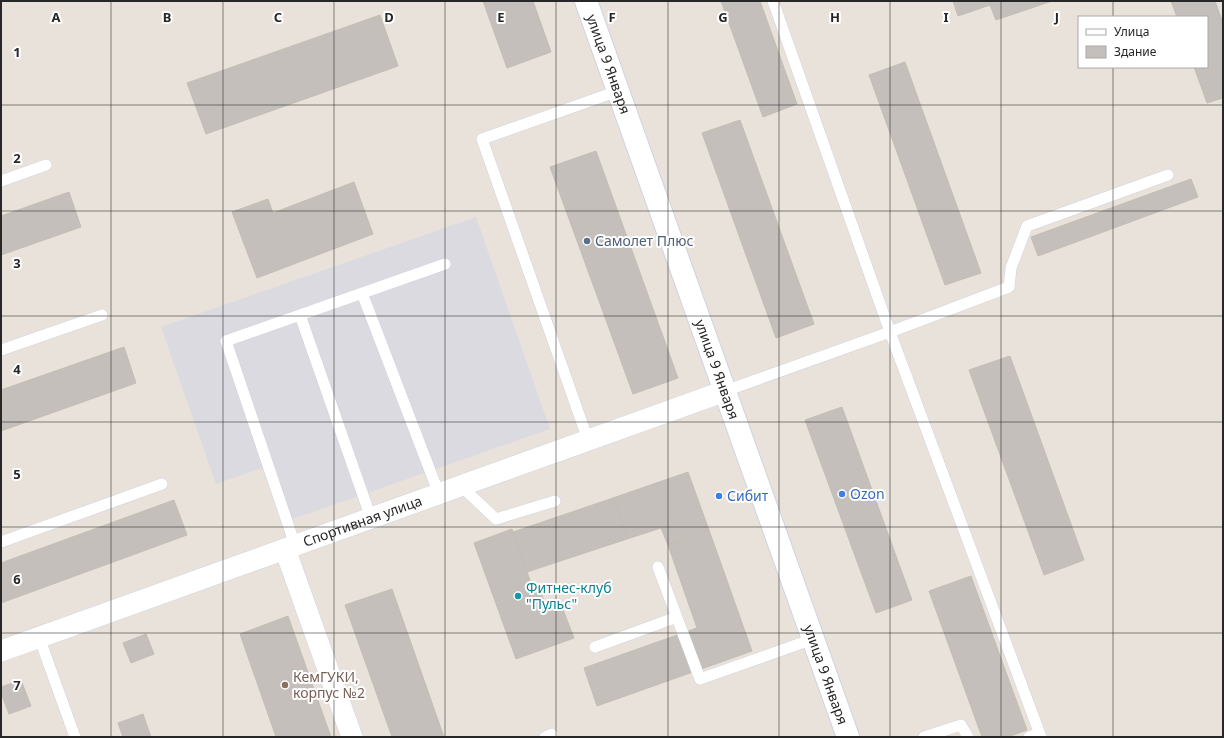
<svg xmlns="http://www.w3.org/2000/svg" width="1224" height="738" font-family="'Noto Sans',sans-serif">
	<rect width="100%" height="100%" fill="#e9e2da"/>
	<path fill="#dcdae1" d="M476 217 550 429 284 522 265 467 216 484 161 327Z"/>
	<path fill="#c4bfba" stroke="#c3bdb4" d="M483 1H533L551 52 507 68Z
		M721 1H760L797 104 763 117Z
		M953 1H1052L996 20 990 5 958 16Z
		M1171 1H1215L1223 23V98L1207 103 1194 67H1207V17H1177Z
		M380 15 398 66 206 134 187 83Z
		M905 62 981 273 945 285 869 75Z
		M740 120 814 324 776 338 702 133Z
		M596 151 678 378 633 394 550 167Z
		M1191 179 1198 197 1038 256 1031 237Z
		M354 182 373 234 257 278 232 212 268 199 273 213Z
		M69 192 81 227 1 255V216Z
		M124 347 136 383 1 431V390Z
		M1010 356 1084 560 1044 575 969 370Z
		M842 407 912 600 876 613 805 420Z
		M688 472 709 530 668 545 661 528 627 539 613 498Z
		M613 498 627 539 527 572 513 532Z
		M174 500 187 535 1 603V563Z
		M512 529 533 589 539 587 546 607 560 602 574 638 516 659 474 543Z
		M709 530 752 651 597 706 584 668 697 628 668 545Z
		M971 576 1027 730 1008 737H982L929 591Z
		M392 589 444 737H392L345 605Z
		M288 616 331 737H276L240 634Z
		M146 634 154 654 131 663 123 643Z
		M21 680 31 706 9 714 1 693V687Z
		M143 714 151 737H123L118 723Z"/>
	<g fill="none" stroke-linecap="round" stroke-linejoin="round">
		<g stroke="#d0d3df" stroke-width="12">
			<path id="lane" d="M773 1 890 332 1041 737
				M1 181 46 165
				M362 293 439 494
				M300 315 371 518
				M1 350 102 315
				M725 391 890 332 1009 287 1011 268 1027 226 1168 175
				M588 440 482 139 618 91
				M461 486 496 519 555 501
				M1 542 162 484
				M295 545 226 341 445 264
				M658 567 700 679 813 639
				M39 637 75 737
				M595 647 677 617
				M545 737 552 734
				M924 737 961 725 968 737
				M1029 737 1039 733"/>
		</g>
		<g stroke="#d0d3df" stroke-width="22">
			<g id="street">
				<path d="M285 549 352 737"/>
				<path id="s1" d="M1 651 725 391"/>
			</g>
		</g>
		<g stroke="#d0d3df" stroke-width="24">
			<g id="secondary">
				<path id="s2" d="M586 1 848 737"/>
			</g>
		</g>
		<use href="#lane" stroke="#fff" stroke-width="11"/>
		<use href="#street" stroke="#fff" stroke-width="21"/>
		<use href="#secondary" stroke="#fff" stroke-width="22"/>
	</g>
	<path fill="none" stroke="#272727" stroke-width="1" stroke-opacity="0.55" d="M111 1V737M223 1V737M334 1V737M445 1V737M556 1V737M668 1V737M779 1V737M890 1V737M1001 1V737M1113 1V17M1113 67V737M1 105H1223M1 211H1223M1 316H1223M1 422H1223M1 527H1223M1 633H1223"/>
	<circle fill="#5c6f8a" stroke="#fff" stroke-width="1.5" cx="587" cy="241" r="4"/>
	<g fill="#3f7fe0" stroke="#fff" stroke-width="1.5">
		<circle cx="842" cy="494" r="4"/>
		<circle cx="719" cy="496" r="4"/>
	</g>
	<circle fill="#0f9aa8" stroke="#fff" stroke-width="1.5" cx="518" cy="596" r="4"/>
	<circle fill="#8d6e63" stroke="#fff" stroke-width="1.5" cx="285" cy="685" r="4"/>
	<g text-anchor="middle" stroke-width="4" stroke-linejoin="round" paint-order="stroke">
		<g font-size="14" fill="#272727" stroke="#fff">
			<text dy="5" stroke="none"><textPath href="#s2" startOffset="67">улица 9 Января</textPath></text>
			<text dy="5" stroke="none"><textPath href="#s2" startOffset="391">улица 9 Января</textPath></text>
			<text dy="5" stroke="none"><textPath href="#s1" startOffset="384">Спортивная улица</textPath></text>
			<text dy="5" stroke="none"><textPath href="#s2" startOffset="715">улица 9 Января</textPath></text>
		</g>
		<g font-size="14" fill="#4e5e75" stroke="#fff" text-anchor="start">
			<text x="595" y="246">Самолет Плюс</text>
		</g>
		<g font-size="14" fill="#366cbe" stroke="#fff" text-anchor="start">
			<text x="850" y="499">Ozon</text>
			<text x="727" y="501">Сибит</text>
		</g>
		<g font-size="14" fill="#0d838f" stroke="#fff" text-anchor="start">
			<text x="526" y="593">Фитнес-клуб<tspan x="526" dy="16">"Пульс"</tspan></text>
		</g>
		<g font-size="14" fill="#785e54" stroke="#fff" text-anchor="start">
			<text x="293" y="682">КемГУКИ,<tspan x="293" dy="16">корпус №2</tspan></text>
		</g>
	</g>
	<g font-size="13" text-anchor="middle" font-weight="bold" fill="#272727" stroke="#fff" stroke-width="4" stroke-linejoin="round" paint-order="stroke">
		<text x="56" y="22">A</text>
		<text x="167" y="22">B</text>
		<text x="278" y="22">C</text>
		<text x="389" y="22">D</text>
		<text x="501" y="22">E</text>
		<text x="612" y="22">F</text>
		<text x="723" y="22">G</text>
		<text x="835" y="22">H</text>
		<text x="946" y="22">I</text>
		<text x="1057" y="22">J</text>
		<text x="17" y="57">1</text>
		<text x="17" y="163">2</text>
		<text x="17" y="268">3</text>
		<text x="17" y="374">4</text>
		<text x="17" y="479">5</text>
		<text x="17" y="584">6</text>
		<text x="17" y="690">7</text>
	</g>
	<rect width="1224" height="738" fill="none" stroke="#272727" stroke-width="4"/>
	<rect x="1078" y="16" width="130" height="52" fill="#ffffff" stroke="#a9a9a9"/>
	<rect x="1086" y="29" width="20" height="6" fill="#ffffff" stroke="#a9a9a9"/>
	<text x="1114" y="36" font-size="12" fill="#272727">Улица</text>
	<rect x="1086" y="46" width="20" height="12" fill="#c4bfba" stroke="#a9a9a9"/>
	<text x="1114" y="56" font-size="12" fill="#272727">Здание</text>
</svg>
